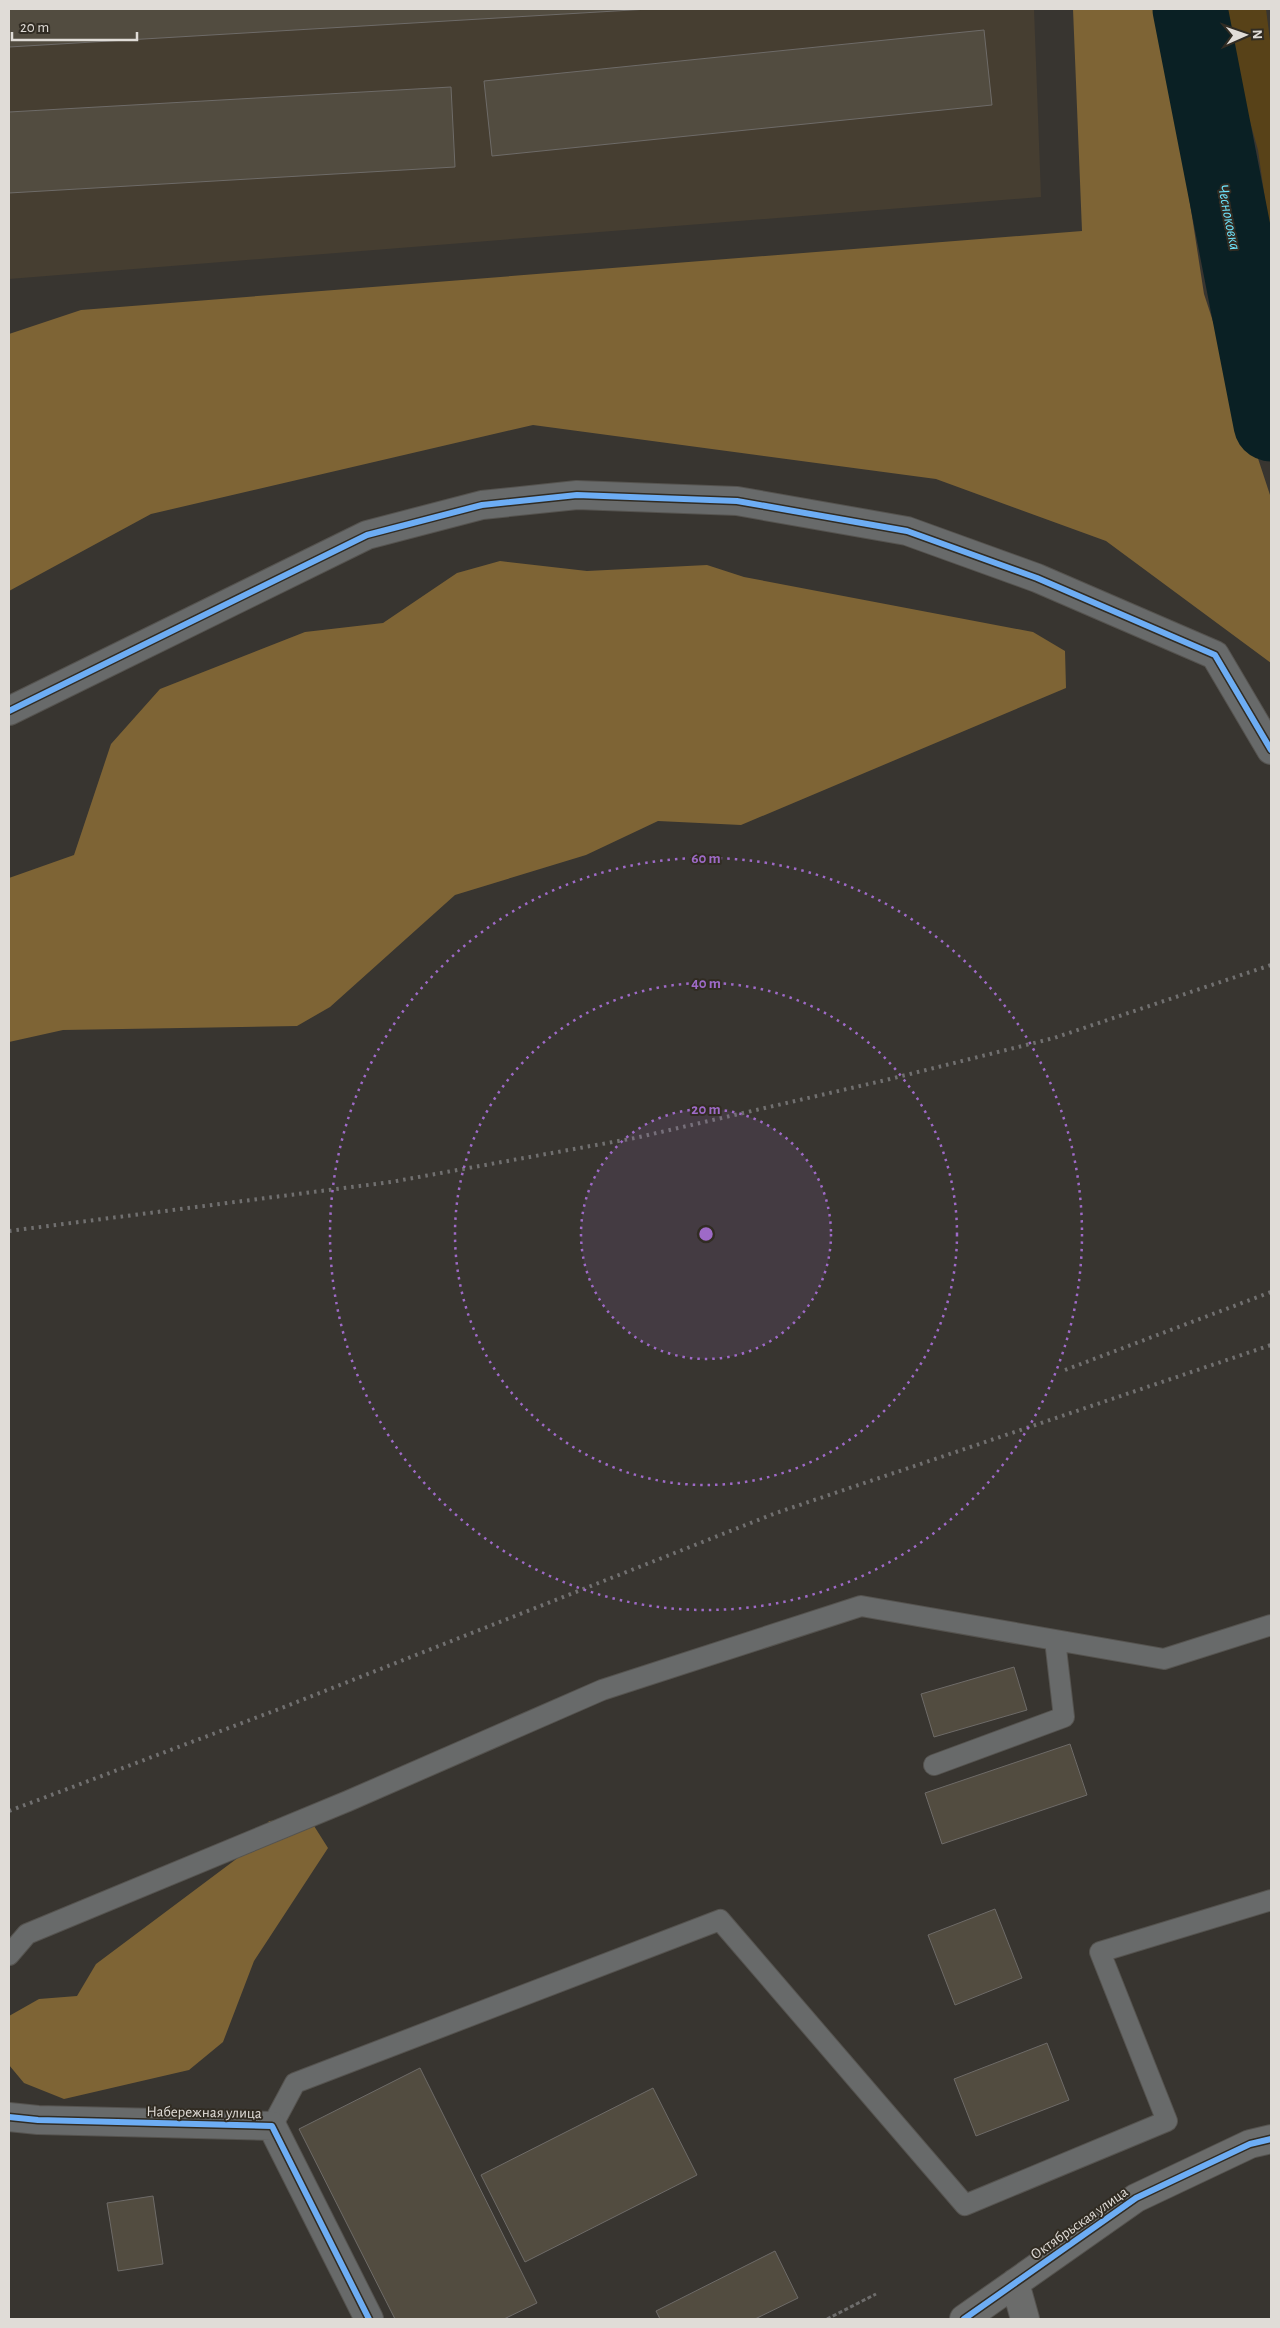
<svg xmlns="http://www.w3.org/2000/svg" width="1280" height="2328" font-family="'Alegreya Sans',sans-serif">
	<rect width="100%" height="100%" fill="#383530"/>
	<path fill="#463e31" d="M9 9H1034L1041 197 9 279Z"/>
	<path fill="#584218" d="M1227 9H1266L1271 48V241L1258 150 1238 79Z"/>
	<path fill="#7e6435" d="M1073 9H1160L1204 294 1271 498V663L1106 541 936 479 533 425 151 514 9 591V334L81 310 1082 231Z
		M500 561 587 571 707 565 744 577 1033 632 1065 651 1066 688 741 825 658 821 586 855 455 895 330 1007 297 1026 63 1030 9 1042V878L74 855 111 744 160 689 305 632 383 623 457 573Z
		M309 1818 328 1848 254 1961 223 2042 189 2070 64 2099 24 2083 9 2065V2016L39 1999 77 1996 96 1964 247 1851 269 1821Z"/>
	<g fill="none" stroke-linecap="round" stroke-linejoin="round">
		<path stroke="#0a2024" stroke-width="75" d="M1190 9 1271 424"/>
	</g>
	<path fill="#524c40" stroke="#6e6b68" d="M9 9H649L9 47Z
		M984 30 992 105 492 156 484 81Z
		M451 87 455 167 9 193V112Z
		M1014 1667 1027 1710 934 1737 921 1694Z
		M1070 1744 1087 1795 942 1844 925 1793Z
		M995 1909 1022 1978 955 2005 928 1935Z
		M1047 2043 1069 2100 976 2136 954 2079Z
		M420 2068 537 2303 504 2319H395L299 2129Z
		M653 2088 697 2175 525 2262 481 2175Z
		M153 2196 163 2264 118 2271 107 2203Z
		M775 2251 798 2298 755 2319H660L656 2311Z"/>
	<g fill="none" stroke-linecap="round" stroke-linejoin="round">
		<g stroke="#55534f" stroke-width="22">
			<path id="lane" d="M934 1765 1064 1717 1055 1640
				M9 1955 27 1934 348 1801 602 1690 861 1606 1164 1659 1271 1625
				M272 2126 295 2083 720 1920 965 2205 1167 2121 1100 1952 1271 1900"/>
		</g>
		<g stroke="#55534f" stroke-width="30">
			<path id="street" d="M9 711 367 535 482 505 577 495 737 501 907 531 1037 578 1215 655 1271 750
				M9 2117 38 2120 272 2126 369 2319"/>
		</g>
		<g stroke="#55534f" stroke-width="30">
			<path id="secondary" d="M1015 2283 1025 2319
				M964 2319 1136 2198 1250 2144 1271 2139"/>
		</g>
		<path stroke="#6e6d6c" stroke-width="3" stroke-dasharray="4 2.5" stroke-linecap="butt" d="M827 2319 876 2294"/>
		<use href="#lane" stroke="#686a6a" stroke-width="20"/>
		<use href="#street" stroke="#686a6a" stroke-width="28"/>
		<use href="#secondary" stroke="#6b6c6b" stroke-width="28"/>
		<path stroke="#717070" stroke-width="4" stroke-dasharray="2.5 5" stroke-linecap="butt" d="M9 1231 391 1182 635 1138 886 1080 1054 1038 1271 965
			M1065 1370 1271 1292
			M9 1811 279 1709 776 1513 1271 1345"/>
		<g stroke="#312c23" stroke-width="9">
			<path id="cycleway" d="M9 711 367 535 482 505 577 495 737 501 907 531 1037 578 1215 655 1271 750
				M9 2117 38 2120 272 2126 369 2319
				M964 2319 1136 2198 1250 2144 1271 2139"/>
		</g>
		<use href="#cycleway" stroke="#6dadf4" stroke-width="6"/>
	</g>
	<circle cx="706" cy="1234" r="125" fill="#9e6ac7" fill-opacity=".12"/>
	<g fill="none" stroke="#9e6ac7" stroke-width="2.5" stroke-dasharray="2.5 5">
		<circle cx="706" cy="1234" r="125"/>
		<circle cx="706" cy="1234" r="251"/>
		<circle cx="706" cy="1234" r="376"/>
	</g>
	<g text-anchor="middle" stroke-width="4" stroke-linejoin="round" paint-order="stroke">
		<g font-size="15" fill="#e0dcd7" stroke="#312c23">
			<text transform="translate(204 2112) rotate(1)" y="5">Набережная улица</text>
			<text transform="translate(1079 2223) rotate(-35)" y="5">Октябрьская улица</text>
		</g>
		<g font-size="16" font-style="italic" fill="#6ee3fb" stroke="#312c23">
			<text transform="translate(1230 217) rotate(79)" y="6">Чесноковка</text>
		</g>
	</g>
	<circle cx="706" cy="1234" r="8" fill="#9e6ac7" stroke="#312c23" stroke-width="2.5"/>
	<g font-size="15" text-anchor="middle" font-weight="bold" fill="#9e6ac7" stroke="#312c23" stroke-width="4" stroke-linejoin="round" paint-order="stroke">
		<text x="706" y="863">60 m</text>
		<text x="706" y="988">40 m</text>
		<text x="706" y="1114">20 m</text>
	</g>
	<rect width="1280" height="2328" fill="none" stroke="#e0dcd7" stroke-width="20"/>
	<g transform="translate(1245 35) rotate(88)" stroke="#312c23" stroke-width="4" paint-order="stroke">
	<path d="M0-4L9 19L0 12L-9 19Z" fill="#e0dcd7"/>
	<text y="-8" font-size="14" font-weight="bold" text-anchor="middle" fill="#e0dcd7">N</text>
	</g>
	<path d="M12 32v8h125v-8" fill="none" stroke="#e0dcd7" stroke-width="2.5"/>
	<text x="20" y="32" font-size="15" fill="#e0dcd7" stroke="#312c23" stroke-width="4" paint-order="stroke">20 m</text>
</svg>
